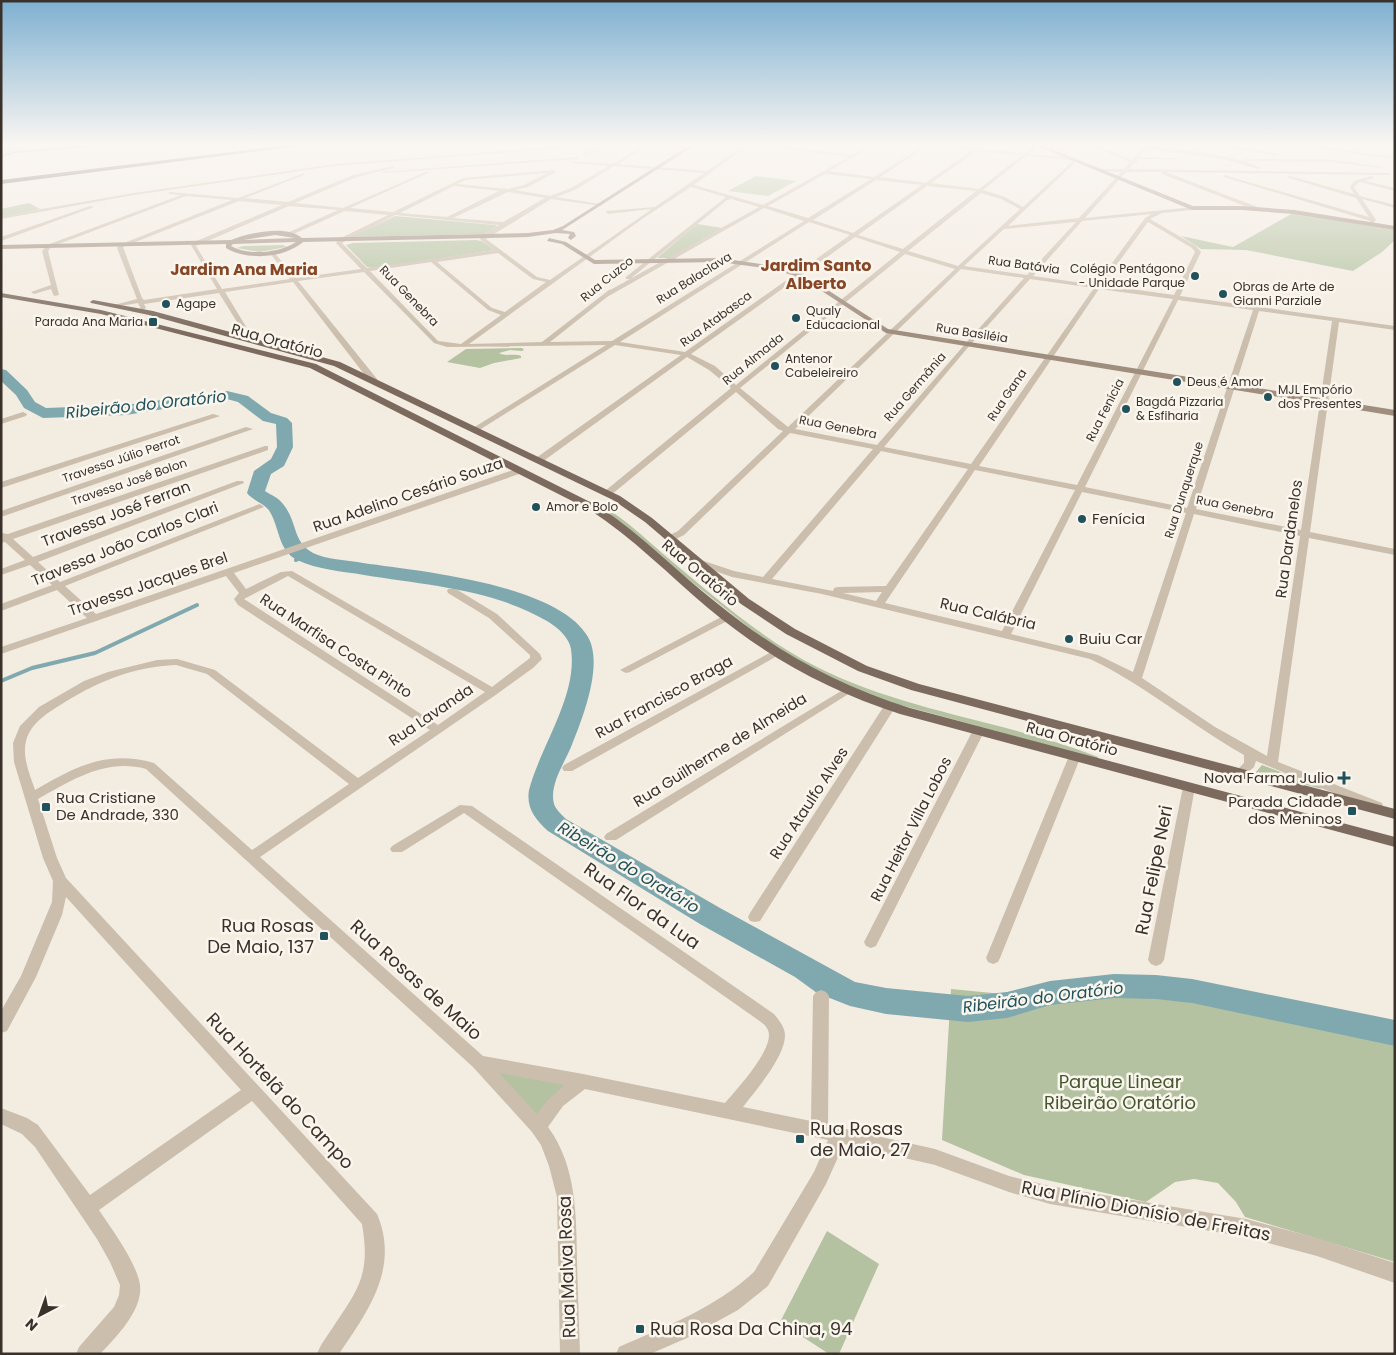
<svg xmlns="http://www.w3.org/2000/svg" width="1396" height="1355" font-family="Poppins,sans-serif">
	<rect width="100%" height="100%" fill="#f3ece1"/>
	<path fill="#b4c2a1" d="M756 176 796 181 768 196 728 191Z
		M29 203 40 209 1 217V209Z
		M1293 213 1395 230V240L1382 252 1353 271 1246 250 1201 249 1181 236 1233 247Z
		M395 216 495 225 497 226 484 234 351 237Z
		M697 224 723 228 669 258H657Z
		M476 240 482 241 494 250 373 268 367 267 346 245 353 243Z
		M283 245 287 247 259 252 237 248 243 246Z
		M522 348 524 350 522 351 510 350 499 353C505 357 514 353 521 356V358L494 363 480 368 447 362 466 349Z
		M609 510C628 522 645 538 662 553 711 594 760 638 817 667 906 712 1007 721 1098 757V759L897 704 826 677 762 638 604 512Z
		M1262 765 1320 787 1322 789 1256 772Z
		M1091 985 1238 1005 1277 1014 1298 1023 1346 1029 1371 1038 1395 1040V1262L1245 1217 1236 1202 1218 1183 1194 1179 1175 1182 1146 1202 1024 1175 942 1140 951 989 1003 994Z
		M488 1067 580 1082 538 1123Z
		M827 1231 879 1264 839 1354H829L780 1322Z"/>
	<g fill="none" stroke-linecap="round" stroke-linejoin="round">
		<path stroke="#80a9af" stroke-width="2" d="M1 156 16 152 92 146"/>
		<path stroke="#80a9af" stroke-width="4" d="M296 560 304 556
			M1 681 32 668 95 653 197 605"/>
		<path fill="#80a9af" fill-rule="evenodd" d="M1 369 6 370 27 390 35 402 46 408 126 405 227 391 248 396 271 413 287 418 292 423 293 447 284 466 271 474 265 491C271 495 279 498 283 504 299 523 291 545 318 555 332 560 348 560 363 563 419 571 558 584 588 637 604 665 582 720 571 747 564 764 549 785 554 804 556 810 562 815 566 819L720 908 855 982 886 988 968 996 1007 992 1050 981 1114 974 1156 975 1192 979 1395 1020V1046L1192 1003 1156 999 1114 998 1050 1005 1007 1018 968 1022 886 1014 850 1006 817 993 795 977 700 924 548 831C535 819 526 808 529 790 540 747 578 696 571 649 569 637 557 627 547 621 492 589 426 585 364 575 342 571 318 570 297 560 278 550 280 529 270 512 265 503 253 501 247 493L254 471 271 459 277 447 276 424 263 421 238 402 227 399 126 415 43 418 24 408 16 395 1 381Z"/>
		<path fill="#cbbead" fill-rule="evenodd" d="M27 146H39L1 153V151Z
			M568 146H591L335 166 134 195 1 219V216L134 193 335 164Z
			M596 146H602L586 156 582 155Z
			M642 146H648L618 164 707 171 742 146H747L694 185 763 205 849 157 765 146H781L853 155 867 146H873L829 171 874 177 923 146H928L880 177 926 183 972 150 940 146 975 148 983 146 980 149 1025 153 1033 146H1038L1029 154 1073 158 1071 160 1026 156 983 190 1005 197 1023 207 1074 160H1078L1008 226 1079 218 1121 172 1098 171 1096 169H1124L1130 162 1091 146H1098L1132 160 1143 148 1132 146C1162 146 1235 154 1261 168L1259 169 1223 159 1147 149 1140 157 1186 159H1137L1136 161 1139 164 1134 163 1129 169 1391 173 1389 175 1166 172 1260 208 1258 211 1162 174V172H1126L1085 218 1194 207 1192 210 1162 213 1150 219 1196 246 1201 252 1180 296 1395 326V330L1339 322 1310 532 1395 549V555L1309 538 1278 762 1382 803 1383 806 1382 809H1372L1256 761 1254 767 1244 776H1236L1234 773 1244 763V755C1191 725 1145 685 1090 659L822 594 732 577 695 564 693 562 698 559 734 571 763 577 873 449 790 433 684 535 672 541H666V537L678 531 783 431 778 429 736 392 611 495H605V491L731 388 709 370 687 357 542 462H536V458L681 355 615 345 476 432H473V428L606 345 447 347 434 343 364 272 298 281 377 379 378 381 374 383H371L293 282 225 292 248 330 250 339 247 341 244 339 242 330 219 293 144 304 146 308 143 310 141 309 138 303 114 307V305L137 299 117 248 119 245 232 200 186 196 51 247 48 251 59 295 54 296 51 289 34 294 31 292 51 285 42 251 47 245 181 195 168 194 170 192 238 198 304 173V175L245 198 288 202 353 175 394 166V168L357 177 295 203 343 208 428 171V173L350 208 393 212 463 178 554 170 556 172 528 187 515 190 550 196 571 188 609 166 571 163 569 161 613 164ZM977 151 1022 155 979 189 931 183ZM614 166 704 173 655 207 606 211 608 214 652 209 550 280 537 277 486 239 551 199 602 206 600 204 556 197 575 190ZM547 173 524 185 508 189 458 184 466 180ZM825 174 871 179 808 218 768 206ZM876 180 922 185 853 233 813 220ZM454 186 499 191 447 217 400 213ZM927 186 976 191 903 249 858 235ZM691 187 726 197 626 277V279H630L727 200 731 199 759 207 612 289 609 290 542 342 469 344 642 219ZM508 192 545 198 503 222 453 218ZM981 193 1001 199 1020 209 958 266 908 251ZM239 201 282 205 194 242 191 245 217 289 144 300 142 298 123 247ZM289 206 338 210 287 233 289 236 345 211 388 215 339 239 336 243 361 269 296 278 272 250 269 252 290 279 222 289 196 246ZM764 208 804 221 612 341 550 342 607 297ZM1152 214 1145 218 1096 285 1033 276 1082 221ZM395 215 499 225 482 235 480 239 494 250 367 268 342 243ZM809 222 850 235 685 352 620 342ZM1076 222 1027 275 964 266 1004 229ZM1148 222 1192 248 1195 252 1174 295 1102 285ZM855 237 900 252 736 385 715 366 691 354ZM498 253 533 279 546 282 505 312 492 308 437 262ZM905 254 955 269 788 427 740 388ZM431 262 488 310 501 315 461 344 438 341 370 271ZM961 269 1024 278 966 343 877 445 795 429ZM1030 279 1094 288 971 464 884 447 970 345ZM1099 289 1173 299 1077 485 979 466ZM1178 300 1253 310 1187 508 1085 487ZM1259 311 1332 321 1301 530 1196 509ZM881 451 968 469 886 586 838 587 834 588 833 591 772 579ZM975 470 1075 490 1002 631 885 603ZM1082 492 1186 513 1133 672 1098 655 1011 634ZM1194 514 1300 536 1267 756 1215 727 1142 678ZM882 592 876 601 843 593Z
			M1215 146H1229L1278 154 1276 155Z
			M1299 146H1314L1395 157V159Z
			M1395 146V148L1384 146Z
			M578 157 580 159 383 173 381 172Z
			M1245 159H1325L1383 167 1381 168 1332 162 1243 161Z
			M1224 175 1369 217 1356 198 1286 177 1290 176 1354 194 1350 187 1354 181 1372 176 1374 178 1365 181 1395 188V191L1360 182 1354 187 1360 196 1395 205V208L1362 199 1376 220 1372 224 1370 221 1224 177Z
			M90 206 94 207 1 241V237Z
			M23 412 27 414 26 416 1 424V419Z
			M213 414 220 416 1 488V482Z
			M246 427 253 429 1 517V511Z
			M265 446H268V450L13 539 33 557 237 481H243L244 483 38 562 60 582 257 505 260 504 264 507 65 586 96 614 516 469H522V473L234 573 246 589 281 572 292 571 492 687 530 658V655L489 618 448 593 447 591 448 589H456L497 614 540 654 542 659 533 668 497 694 260 857 483 1056 583 1074 725 1103C738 1088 769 1054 769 1035 769 1029 765 1025 761 1022L464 813 402 852H392L390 849 392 846 460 805 472 806 774 1014C779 1020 785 1028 785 1035 785 1057 756 1090 743 1107L811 1121 813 996 816 992 821 990 826 992 829 996 828 1125 935 1149 1009 1176 1050 1186 1246 1219 1317 1238 1395 1263V1283L1317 1256 1246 1237 1050 1204 1009 1192 935 1165 844 1144 826 1184 768 1286 738 1310 687 1338 650 1354H616L619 1347C667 1326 715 1308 754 1272L814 1172 828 1140 585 1089 563 1106 548 1127C577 1167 576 1215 577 1262 578 1293 579 1323 580 1354H560L557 1197 549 1166 541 1145 532 1132 473 1067 146 769C106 758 72 780 38 799L57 858 66 878 377 1214C400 1268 368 1311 339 1354H317C321 1343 329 1334 335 1324 361 1286 370 1271 362 1224L252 1101 99 1210C111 1228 137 1263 140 1285 143 1310 116 1337 100 1354H76L79 1347 114 1307 119 1295 120 1285 110 1262 97 1239 35 1147 22 1134 1 1124V1108L27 1118 38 1125 90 1195 241 1090 66 897 62 915 36 977 7 1031 1 1033V1011L21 976 52 902 53 881 43 858 14 762 13 743 20 726 39 707 84 681 108 672 157 660 177 659 215 670 358 778 430 730 238 605 234 599 239 593 226 576 1 654V647L87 618 57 590 1 611V604L52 585 30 565 1 575V569L25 560 5 542 1 543V533L8 534ZM288 576 485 692 438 725 244 599ZM176 665 207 674 349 784 252 850 154 763C106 750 77 766 35 790 30 775 22 757 26 741 31 722 49 712 65 702 101 680 134 667 176 665ZM499 1073 564 1085 547 1101 537 1114Z
			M727 614 731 615 732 617 731 619 630 672 626 673 620 670Z
			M775 650 780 653 779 655 572 771H564L562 768 564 765Z
			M846 688 850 689 852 691 850 693 616 840H606L604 837 606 834Z
			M890 702 896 706 760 921 755 922 750 921 748 917 750 913 884 706Z
			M979 726 985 730 878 942 876 946 871 948 866 946 864 942 973 730Z
			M1075 752 1081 756 1000 958 998 962 993 964 988 962 986 958 1069 756Z
			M1189 783 1193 784 1195 787 1164 960 1161 964 1156 966 1151 964 1148 960 1183 787 1185 784Z"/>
		<path fill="#9f8d7e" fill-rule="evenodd" d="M688 146H694L562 230 574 232 576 236 571 240 568 238 570 234 556 233 528 237 303 242C285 258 247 261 226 248V244L1 249V245L231 240C249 233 287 224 302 238L528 233 553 230 563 226ZM275 235 295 238 243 240ZM296 242C280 253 248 256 231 246L233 244Z
			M1037 146H1044L1193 206H1242L1294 210 1395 226V230L1294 214 1242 210H1192Z
			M549 238 566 242 595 260 720 258 775 266 806 276 888 329 1395 410V416L886 333 802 278 772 269 720 262 594 264 562 244 547 241Z"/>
		<path fill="#7b6a5d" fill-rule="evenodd" d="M1 293 101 310 316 364 598 506C641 534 677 572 718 604 777 652 837 685 910 708L1395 837V847L900 714C827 690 767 657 708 608 669 575 633 538 590 510L310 368 101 314 1 297Z
			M93 300 153 311 340 362 620 496 652 518 749 599 795 629 867 666 919 684 1395 809V819L911 690 858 671 786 634 741 604 645 522 613 500 334 366 149 315 91 303 90 302Z"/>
		<path fill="#5a4c43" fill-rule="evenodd" d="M280 146H300L1 184V180Z"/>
	</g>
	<linearGradient id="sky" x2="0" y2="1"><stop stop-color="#7eb0d1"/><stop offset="0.43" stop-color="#faf6f2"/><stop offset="1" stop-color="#faf6f2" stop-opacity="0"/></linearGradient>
	<rect width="1396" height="336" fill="url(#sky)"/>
	<g fill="#21515a" stroke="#faf6ee" stroke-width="2">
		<circle cx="1195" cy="276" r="5"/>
		<circle cx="1223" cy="294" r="5"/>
		<circle cx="166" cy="304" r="5"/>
		<circle cx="796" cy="318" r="5"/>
		<rect x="148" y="317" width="10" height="10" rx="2.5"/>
		<circle cx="775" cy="366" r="5"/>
		<circle cx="1177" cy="382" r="5"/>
		<circle cx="1268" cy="397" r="5"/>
		<circle cx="1126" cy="409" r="5"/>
		<circle cx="536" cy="507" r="5"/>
		<circle cx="1082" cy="519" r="5"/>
		<circle cx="1069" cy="639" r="5"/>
		<path d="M1341.5 770.5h5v5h5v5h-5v5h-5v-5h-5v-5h5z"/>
		<rect x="41" y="802" width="10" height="10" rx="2.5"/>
		<rect x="1347" y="806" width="10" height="10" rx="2.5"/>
		<rect x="319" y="931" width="10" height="10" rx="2.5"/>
		<rect x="795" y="1134" width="10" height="10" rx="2.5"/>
		<rect x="635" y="1324" width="10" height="10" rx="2.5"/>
	</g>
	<g text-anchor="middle" stroke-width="5" stroke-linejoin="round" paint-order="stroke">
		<g font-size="12" fill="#3a312b" stroke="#faf6ee">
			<text transform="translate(1024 265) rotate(8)" y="4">Rua Batávia</text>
			<text transform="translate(694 278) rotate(-32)" y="4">Rua Balaclava</text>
			<text transform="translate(607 279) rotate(-39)" y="4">Rua Cuzco</text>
			<text transform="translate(409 296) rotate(46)" y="4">Rua Genebra</text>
			<text transform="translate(716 319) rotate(-36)" y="4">Rua Atabasca</text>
			<text transform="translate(972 333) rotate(9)" y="4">Rua Basiléia</text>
			<text transform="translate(753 359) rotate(-39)" y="4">Rua Almada</text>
			<text transform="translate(915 387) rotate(-49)" y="4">Rua Germânia</text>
			<text transform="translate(1007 395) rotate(-56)" y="4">Rua Gana</text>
			<text transform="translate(1105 410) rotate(-63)" y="4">Rua Fenícia</text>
			<text transform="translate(838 427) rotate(11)" y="4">Rua Genebra</text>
			<text transform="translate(121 459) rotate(-19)" y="4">Travessa Júlio Perrot</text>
			<text transform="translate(129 482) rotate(-19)" y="4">Travessa José Bolon</text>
			<text transform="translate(1184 490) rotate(-72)" y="4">Rua Dunquerque</text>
			<text transform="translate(1235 507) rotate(11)" y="4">Rua Genebra</text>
		</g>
		<g font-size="12" fill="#3a312b" stroke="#faf6ee" text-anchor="start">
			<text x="1185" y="273" text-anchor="end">Colégio Pentágono<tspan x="1185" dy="14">- Unidade Parque</tspan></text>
			<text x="1233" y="291">Obras de Arte de<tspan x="1233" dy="14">Gianni Parziale</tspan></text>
			<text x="176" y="308">Agape</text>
			<text x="806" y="315">Qualy<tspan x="806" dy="14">Educacional</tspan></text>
			<text x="143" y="326" text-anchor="end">Parada Ana Maria</text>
			<text x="785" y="363">Antenor<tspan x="785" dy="14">Cabeleireiro</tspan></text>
			<text x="1187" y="386">Deus é Amor</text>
			<text x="1278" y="394">MJL Empório<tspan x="1278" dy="14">dos Presentes</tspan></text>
			<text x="1136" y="406">Bagdá Pizzaria<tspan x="1136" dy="14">&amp; Esfiharia</tspan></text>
			<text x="546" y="511">Amor e Bolo</text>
		</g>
		<g font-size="15" fill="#3a312b" stroke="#faf6ee">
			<text transform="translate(277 341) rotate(15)" y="5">Rua Oratório</text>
			<text transform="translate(408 495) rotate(-19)" y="5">Rua Adelino Cesário Souza</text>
			<text transform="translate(116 514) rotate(-21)" y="5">Travessa José Ferran</text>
			<text transform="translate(1289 539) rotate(-82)" y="5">Rua Dardanelos</text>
			<text transform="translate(125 544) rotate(-22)" y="5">Travessa João Carlos Clari</text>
			<text transform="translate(700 573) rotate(40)" y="5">Rua Oratório</text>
			<text transform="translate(148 584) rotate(-19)" y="5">Travessa Jacques Brel</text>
			<text transform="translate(988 614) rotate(13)" y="5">Rua Calábria</text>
			<text transform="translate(336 646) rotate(33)" y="5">Rua Marfisa Costa Pinto</text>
			<text transform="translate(664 697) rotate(-29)" y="5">Rua Francisco Braga</text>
			<text transform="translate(431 715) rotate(-34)" y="5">Rua Lavanda</text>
			<text transform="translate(1072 739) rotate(15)" y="5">Rua Oratório</text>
			<text transform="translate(720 750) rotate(-32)" y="5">Rua Guilherme de Almeida</text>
			<text transform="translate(809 803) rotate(-57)" y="5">Rua Ataulfo Alves</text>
			<text transform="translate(911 829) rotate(-63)" y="5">Rua Heitor Villa Lobos</text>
		</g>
		<g font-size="15" fill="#3a312b" stroke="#faf6ee" text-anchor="start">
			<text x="1092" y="524">Fenícia</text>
			<text x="1079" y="644">Buiu Car</text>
			<text x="1334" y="783" text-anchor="end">Nova Farma Julio</text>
			<text x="56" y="803">Rua Cristiane<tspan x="56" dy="17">De Andrade, 330</tspan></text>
			<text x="1342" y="807" text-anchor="end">Parada Cidade<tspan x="1342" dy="17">dos Meninos</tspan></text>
		</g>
		<g font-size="16" font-weight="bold" fill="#874626" stroke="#faf6ee">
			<text x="816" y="271">Jardim Santo<tspan x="816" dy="18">Alberto</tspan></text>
			<text x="244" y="275">Jardim Ana Maria</text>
		</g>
		<g font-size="16" font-style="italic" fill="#21515a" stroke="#faf6ee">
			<text transform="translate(146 404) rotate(-6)" y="6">Ribeirão do Oratório</text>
			<text transform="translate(629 867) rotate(31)" y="6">Ribeirão do Oratório</text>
			<text transform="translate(1043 997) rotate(-7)" y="6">Ribeirão do Oratório</text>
		</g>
		<g font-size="18" fill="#3a312b" stroke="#faf6ee">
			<text transform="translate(1154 870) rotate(-79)" y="6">Rua Felipe Neri</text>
			<text transform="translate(642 906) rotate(35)" y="6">Rua Flor da Lua</text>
			<text transform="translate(416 980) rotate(42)" y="6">Rua Rosas de Maio</text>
			<text transform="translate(280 1091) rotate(47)" y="6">Rua Hortelã do Campo</text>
			<text transform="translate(1146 1211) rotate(11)" y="6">Rua Plínio Dionísio de Freitas</text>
			<text transform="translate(567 1267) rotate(-92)" y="6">Rua Malva Rosa</text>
		</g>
		<g font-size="18" fill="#3a312b" stroke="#faf6ee" text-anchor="start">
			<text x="314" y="932" text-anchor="end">Rua Rosas<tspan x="314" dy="21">De Maio, 137</tspan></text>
			<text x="810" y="1135">Rua Rosas<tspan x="810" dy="21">de Maio, 27</tspan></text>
			<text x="650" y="1335">Rua Rosa Da China, 94</text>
		</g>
		<g font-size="18" fill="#45572f" stroke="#faf6ee">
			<text x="1120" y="1088">Parque Linear<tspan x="1120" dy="21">Ribeirão Oratório</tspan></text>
		</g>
	</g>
	<rect width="1396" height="1355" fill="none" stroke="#3a312b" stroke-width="5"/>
	<g transform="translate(40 1315) rotate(221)" stroke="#faf6ee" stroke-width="4" paint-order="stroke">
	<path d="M0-4L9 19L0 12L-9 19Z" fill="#3a312b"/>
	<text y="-8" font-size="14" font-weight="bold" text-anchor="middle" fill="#3a312b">N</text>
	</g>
</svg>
